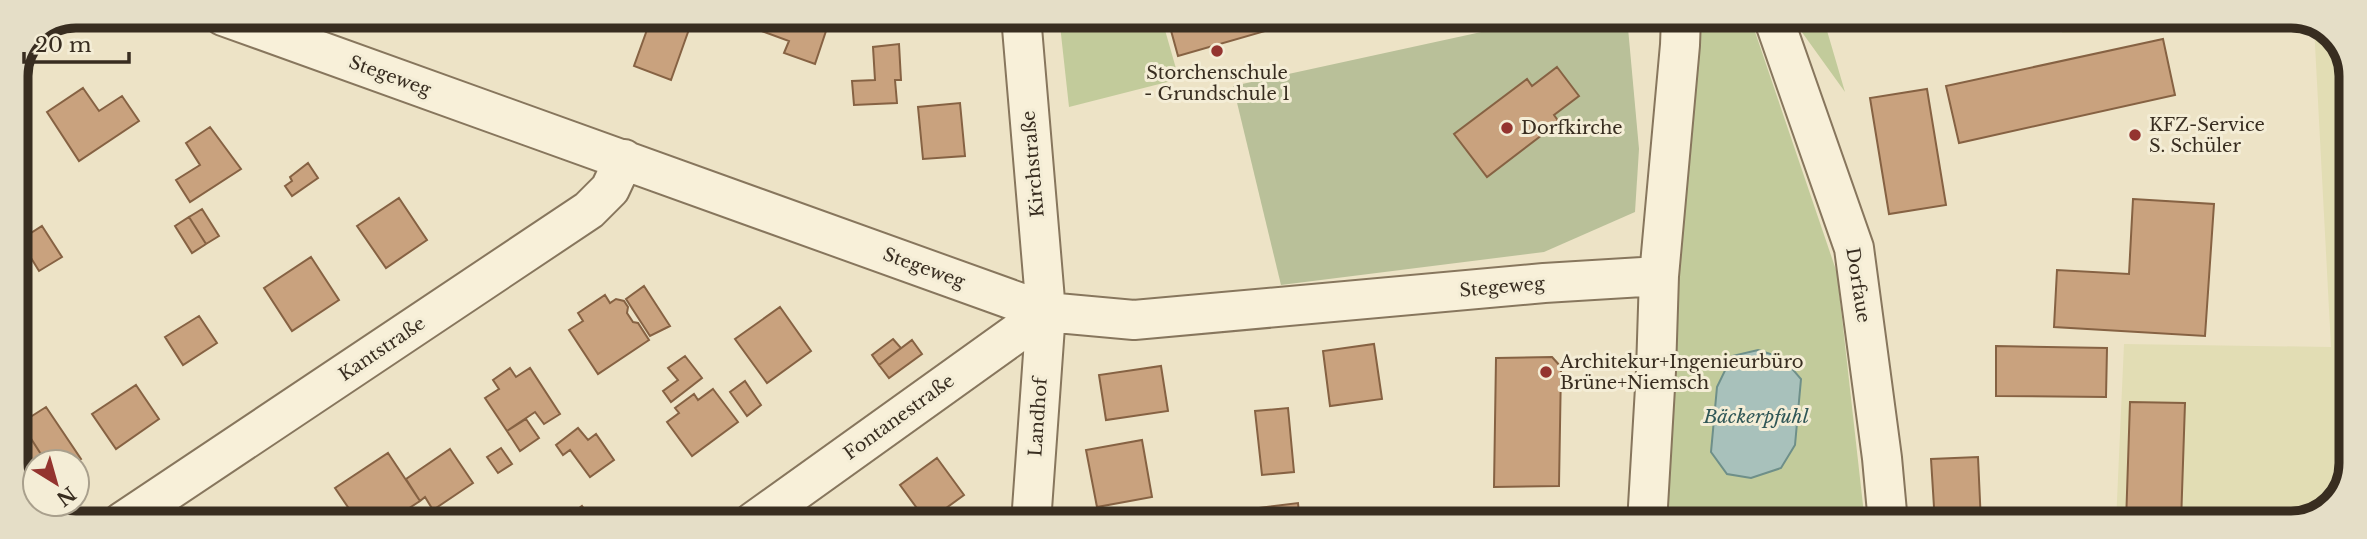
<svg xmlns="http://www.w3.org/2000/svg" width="2367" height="539" font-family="'Libre Baskerville',serif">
	<rect width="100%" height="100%" fill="#ede3c6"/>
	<path fill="#e2ddb4" d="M2059 17H2303L2336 36 2351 69 2350 475 2330 508 2291 523H2116L2124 344 2331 347 2314 26 2062 33Z"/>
	<path fill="#c2cb9b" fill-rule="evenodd" d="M1059 16H1161L1179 79 1069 107Z
		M1693 17H1750L1837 273 1865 523H1664ZM1732 356 1783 358 1801 379 1795 445 1711 452 1717 387Z
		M1791 17H1823L1845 92Z"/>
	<path fill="#b9c099" d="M1550 17H1627L1639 149 1635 212 1544 252 1281 285 1233 86Z"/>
	<path fill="#a8c1bb" stroke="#6e8f89" stroke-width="2" d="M1758 350 1783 358 1801 379 1795 445 1781 468 1751 478 1727 474 1711 452 1717 387 1732 356Z"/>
	<path fill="#c9a27e" stroke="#866243" stroke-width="2" d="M652 16 693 18 671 80 634 66Z
		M749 16H817L827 28 815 64 784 53 789 41 745 25Z
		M1167 16H1317L1178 56Z
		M2163 39 2175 95 1959 143 1946 86Z
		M899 44 901 80H895L897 103 854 105 852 81 875 80 873 47Z
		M1557 67 1579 96 1554 115 1559 122 1487 177 1454 134 1527 79 1532 86Z
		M83 88 99 111 122 96 139 121 79 161 47 112Z
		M1927 89 1946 205 1889 214 1870 98Z
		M960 103 965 156 923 159 918 107Z
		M210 127 241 169 190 202 176 180 200 165 186 143Z
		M308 163 318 178 292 196 285 186 292 181 290 177Z
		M399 198 427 240 386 268 357 226Z
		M2133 199 2214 204 2205 336 2054 327 2057 270 2129 274Z
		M202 209 219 236 206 244 189 217Z
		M189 217 206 244 192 253 175 226Z
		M42 226 62 257 39 271 20 240Z
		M311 257 339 300 292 331 264 288Z
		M644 286 670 326 650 336 626 299Z
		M605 295 610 303 616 299 624 301 628 307 627 313 633 322 638 323 649 340 598 374 569 330 583 321 578 313Z
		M780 307 811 351 767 383 735 339Z
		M199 316 217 343 183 365 165 337Z
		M893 339 901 348 879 365 872 355Z
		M912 340 922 354 889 378 879 365Z
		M1374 344 1382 399 1330 406 1323 351Z
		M1996 346 2107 348 2106 397 1996 396Z
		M685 356 702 378 671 402 663 391 678 380 668 368Z
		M1552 357 1561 367 1559 486 1494 487 1496 358Z
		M1161 366 1168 411 1106 420 1099 375Z
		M510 368 516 377 530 368 560 414 544 424 535 412 507 431 485 398 499 389 493 380Z
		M745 381 761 405 747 416 730 392Z
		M136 385 159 419 116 449 92 414Z
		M713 389 738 422 692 456 667 422 679 413 675 408 694 394 698 400Z
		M2130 402 2185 403 2181 523H2126Z
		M46 407 81 459 76 462H46L21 423Z
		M1288 408 1294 472 1262 475 1255 411Z
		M526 419 539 438 520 451 507 431Z
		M21 423 46 462H35V489L30 492 16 470V426Z
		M578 428 588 440 596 434 614 460 590 477 570 450 563 455 556 445Z
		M1142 440 1152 497 1097 507 1086 450Z
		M501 448 512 464 498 473 487 457Z
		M450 449 473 483 433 510 425 497 420 501 406 479Z
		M388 453 420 501 388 522H358L335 488Z
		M1978 457 1981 523H1935L1931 459Z
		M937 458 964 495 927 522 900 485Z
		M1298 503 1300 523H1244L1243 510Z
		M582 506 592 519 594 518 601 522H560Z
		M1548 509 1549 523H1496V512Z
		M406 510 414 522H388Z"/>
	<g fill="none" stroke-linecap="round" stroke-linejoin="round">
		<g stroke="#87765d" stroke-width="42">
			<path id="street" d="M223 16 1046 312 1134 320 1544 283 1659 276
				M1021 16 1046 312 1031 523
				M1773 17 1854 248 1882 458 1888 523
				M122 522 589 210 610 189 624 159
				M753 522 1046 312
				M1647 523 1656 371 1659 276 1680 45 1681 17"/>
		</g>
		<use href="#street" stroke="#f8f0d9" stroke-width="38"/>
	</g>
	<g fill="#94342f" stroke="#f4edd6" stroke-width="2.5">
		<circle cx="1217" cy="51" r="7"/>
		<circle cx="1507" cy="128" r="7"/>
		<circle cx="2135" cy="135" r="7"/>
		<circle cx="1546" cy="372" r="7"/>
	</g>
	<g text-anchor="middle" stroke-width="6" stroke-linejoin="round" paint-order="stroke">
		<g font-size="18" fill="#382d20" stroke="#f4edd6" text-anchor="start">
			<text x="1217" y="79" text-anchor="middle">Storchenschule<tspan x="1217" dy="21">- Grundschule 1</tspan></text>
			<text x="2149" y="131">KFZ-Service<tspan x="2149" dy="21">S. Schüler</tspan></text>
			<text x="1521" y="134">Dorfkirche</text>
			<text x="1560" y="368">Architekur+Ingenieurbüro<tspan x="1560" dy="21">Brüne+Niemsch</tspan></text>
		</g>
		<g font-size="18" fill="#382d20" stroke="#f4edd6">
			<text transform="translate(390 76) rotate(20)" y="6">Stegeweg</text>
			<text transform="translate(1033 164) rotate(-95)" y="6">Kirchstraße</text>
			<text transform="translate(924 268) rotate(20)" y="6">Stegeweg</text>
			<text transform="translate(1858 285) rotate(81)" y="6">Dorfaue</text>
			<text transform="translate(1502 287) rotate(-5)" y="6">Stegeweg</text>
			<text transform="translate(382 349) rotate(-34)" y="6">Kantstraße</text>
			<text transform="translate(899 417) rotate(-36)" y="6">Fontanestraße</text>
			<text transform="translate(1038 417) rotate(-86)" y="6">Landhof</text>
		</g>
		<g font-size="19" font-style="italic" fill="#305757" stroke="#f4edd6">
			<text x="1756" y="423">Bäckerpfuhl</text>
		</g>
	</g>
	<path d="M0 0H2367V539H0ZM76 28H2291A48 48 0 0 1 2339 76V463A48 48 0 0 1 2291 511H76A48 48 0 0 1 28 463V76A48 48 0 0 1 76 28Z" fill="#e5dec7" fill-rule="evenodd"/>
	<path fill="none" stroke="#382d20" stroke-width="9" d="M76 28H2291A48 48 0 0 1 2339 76V463A48 48 0 0 1 2291 511H76A48 48 0 0 1 28 463V76A48 48 0 0 1 76 28Z"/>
	<g transform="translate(56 483) rotate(143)"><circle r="33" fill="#f4edd6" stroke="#a9a08d" stroke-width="2"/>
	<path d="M0-5L12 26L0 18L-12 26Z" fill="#94342f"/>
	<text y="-10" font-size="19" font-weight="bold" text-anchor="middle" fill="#382d20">N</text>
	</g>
	<path d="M24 52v10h105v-10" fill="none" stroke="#382d20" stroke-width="3.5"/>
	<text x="35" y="52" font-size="21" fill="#382d20" stroke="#f4edd6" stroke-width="5" paint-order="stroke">20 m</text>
</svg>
